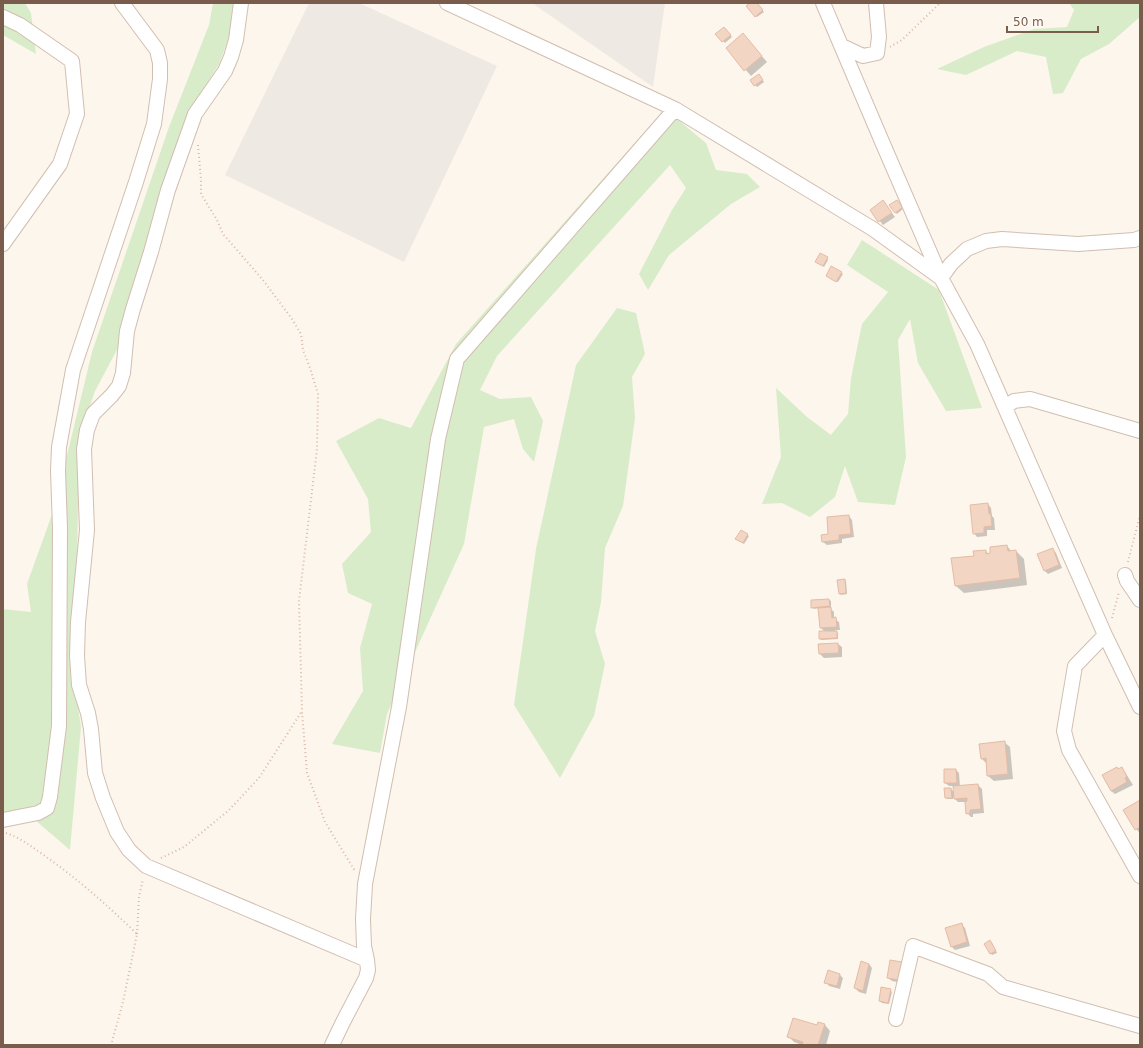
<svg xmlns="http://www.w3.org/2000/svg" width="1143" height="1048" font-family="'DejaVu Sans',sans-serif">
	<rect width="100%" height="100%" fill="#fdf6ec"/>
	<path fill="#efe9e4" d="M309 3H359L497 66 404 262 225 175Z
		M532 3H665L653 87Z"/>
	<path fill="#d8ecc9" d="M3 3H25L31 13 36 54 3 35Z
		M213 3H235L233 27 219 64 196 101 119 346 95 391 84 423 79 451 77 560 72 668 81 727 70 850 35 820 3 812V609L31 612 27 584 54 509 92 352 169 127 209 25Z
		M1069 3H1140V17L1109 44 1081 59 1063 93 1053 94 1046 57 1017 51 966 75 937 69 984 47 1034 29 1067 27 1074 10Z
		M665 109 706 143 716 170 747 174 760 187 731 204 669 255 648 290 639 274 672 210 686 188 670 165 497 356 480 390 500 399 531 397 543 421 534 462 523 449 514 419 484 427 464 544 387 714 380 753 332 744 363 691 360 648 372 604 348 593 342 564 371 532 368 499 336 441 379 418 411 428 456 344Z
		M862 240 939 290 982 408 946 411 918 363 910 319 898 340 906 457 895 505 858 502 845 466 835 497 810 517 782 503 762 504 781 457 776 388 807 417 831 435 848 414 851 378 862 324 888 292 847 265Z
		M617 308 636 313 645 354 632 377 635 418 623 506 605 548 601 602 595 631 605 664 594 716 560 778 514 705 536 549 576 365Z"/>
	<path fill="#0003" d="M752 3H756L764 12 757 17 748 6Z
		M724 28 732 37 725 43 717 34Z
		M743 34 767 62 751 76 727 48Z
		M760 76 764 82 757 87 751 80Z
		M899 202 903 209 897 214 896 213Z
		M886 205 895 217 883 225 871 210Z
		M827 258 828 260 824 267 817 263Z
		M841 273 843 274 838 282 828 277Z
		M988 504 991 508 992 516 994 518 995 530H987V536L977 537 974 533Z
		M849 516 852 520 854 537 842 539V543L827 545 823 542Z
		M747 535 749 536 744 544 738 540Z
		M1007 546 1012 552 1016 551 1024 559 1027 585 964 593 956 586 975 556 986 551 989 555Z
		M1052 549 1056 553 1062 568 1048 574 1044 570Z
		M844 580 846 581 847 594 841 595 840 594Z
		M829 600 831 601V607L830 608 834 612V619L839 622 840 630H835L838 633V639L821 640 820 638 825 632 821 628 819 608 814 609 812 607Z
		M838 644 842 647V657L824 658 820 654Z
		M1004 742 1010 747 1013 779 994 781 988 776 987 764 982 759Z
		M1122 769 1125 772 1133 785 1115 794 1111 791 1119 770Z
		M956 770 959 773 960 787 978 785 982 789 984 813 973 814V817H971L967 813 966 802H958L953 797V799H947L946 798 951 789 954 792V786H949L945 783Z
		M1140 801V833L1136 829Z
		M961 924 965 928 970 946 955 950 952 947Z
		M992 943 997 953 992 955 985 944Z
		M891 961 902 983 892 981 888 978Z
		M869 964 872 968 866 994 859 992 855 988Z
		M840 975 843 978 840 989 829 986 826 982Z
		M890 990 892 992 889 1004 882 1003 880 1001Z
		M825 1025 830 1031 826 1045H802L794 1042 788 1036Z"/>
	<path fill="#f3d5c3" stroke="#e6bba3" d="M750 3H757L763 10 755 17 746 6Z
		M724 27 731 35 722 42 715 34Z
		M743 33 762 56 744 71 726 48Z
		M759 74 763 80 754 86 750 80Z
		M883 200 892 213 878 222 870 210Z
		M897 200 903 207 895 213 889 205Z
		M820 253 828 257 823 266 815 262Z
		M831 266 842 272 836 282 826 276Z
		M988 503 989 514H991L992 526 984 527V533L973 534 970 505Z
		M849 515 851 534 839 535V540L822 542 821 535 828 534 827 517Z
		M741 530 748 534 743 543 735 539Z
		M1007 545 1008 551 1016 550 1020 578 955 586 951 558 974 556 973 551 986 550V554L990 553V547Z
		M1053 548 1059 565 1044 571 1037 554Z
		M845 579 846 593 839 594 837 580Z
		M829 599 830 606 811 608V600Z
		M831 607 832 618 836 617 837 627 820 628 818 608Z
		M819 631H837V638L819 639Z
		M838 643 839 653 819 654 818 644Z
		M1005 741 1008 774 987 776 986 758 981 759 979 744Z
		M1117 767 1118 769 1122 767 1127 777 1125 778 1127 782 1111 791 1102 775Z
		M944 769H956L957 783H944Z
		M978 784 981 809 970 810V813L966 814 965 802 967 801V798L954 799 953 786Z
		M944 788H951L952 798H945Z
		M1140 800V827L1135 830 1123 810Z
		M962 923 967 942 951 947 945 928Z
		M990 940 996 951 990 954 984 944Z
		M890 960 902 962 899 980 887 978Z
		M861 961 869 964 863 991 854 988Z
		M828 970 840 974 837 986 824 983Z
		M881 987 891 989 888 1003 879 1001Z
		M793 1018 817 1025 818 1022 825 1024 818 1045H804L802 1044 803 1042 787 1037Z"/>
	<g fill="none" stroke-linecap="round" stroke-linejoin="round">
		<g stroke="#d1beb0" stroke-width="16">
			<path id="minor" d="M241 3 236 40 231 57 225 71 195 114 168 190 151 252 133 309 127 331 123 373 119 386 112 395 93 414 87 430 84 449 87 530 78 622 77 656 79 685 88 713 91 729 95 773 103 798 117 832 129 850 146 866 367 960
				M447 3 675 109 873 229 941 278 977 344 1105 635 1140 707
				M823 3 883 144 941 278 951 264 967 249 986 241 1002 239 1078 244 1134 240 1140 238
				M3 17 20 25 72 61 77 114 60 164 3 244
				M842 46 863 56 877 53 879 37 876 3
				M1005 407 1014 401 1030 399 1140 431
				M1125 575 1127 581 1140 600
				M1105 635 1075 666 1064 731 1069 750 1140 876
				M3 820 38 813 47 808 50 797 59 726 60 528 58 471 59 447 73 370 136 182 154 124 160 79V63L157 50 122 3
				M896 1019 913 946 988 974 1003 987 1140 1026
				M332 1045 343 1022 366 978 368 970 367 960 364 946 363 919 365 884 399 707 438 439 457 359 675 109"/>
		</g>
		<path stroke="#d9b8a5" stroke-width="2" stroke-dasharray="1 3" stroke-linecap="butt" d="M890 47 902 40 940 3
			M198 145 201 180V194L217 220 223 234 263 280 292 319 301 334 303 350 310 368 318 394 317 449 299 601 302 711 307 773 325 822 355 871
			M1128 562 1140 515
			M1112 618 1119 592
			M6 833C21 838 32 847 45 856 78 879 108 906 137 934L123 1002 111 1045
			M161 858 184 847 228 811 259 778 302 711
			M137 934 139 897 143 879"/>
		<use href="#minor" stroke="#fff" stroke-width="14"/>
	</g>
	<rect width="1143" height="1048" fill="none" stroke="#7a5c4d" stroke-width="8"/>
	<path d="M1007 26v6h91v-6" fill="none" stroke="#7a5c4d" stroke-width="2"/>
	<text x="1013" y="26" font-size="12" fill="#7a5c4d" stroke="#fffaf3" stroke-width="3" paint-order="stroke">50 m</text>
</svg>
